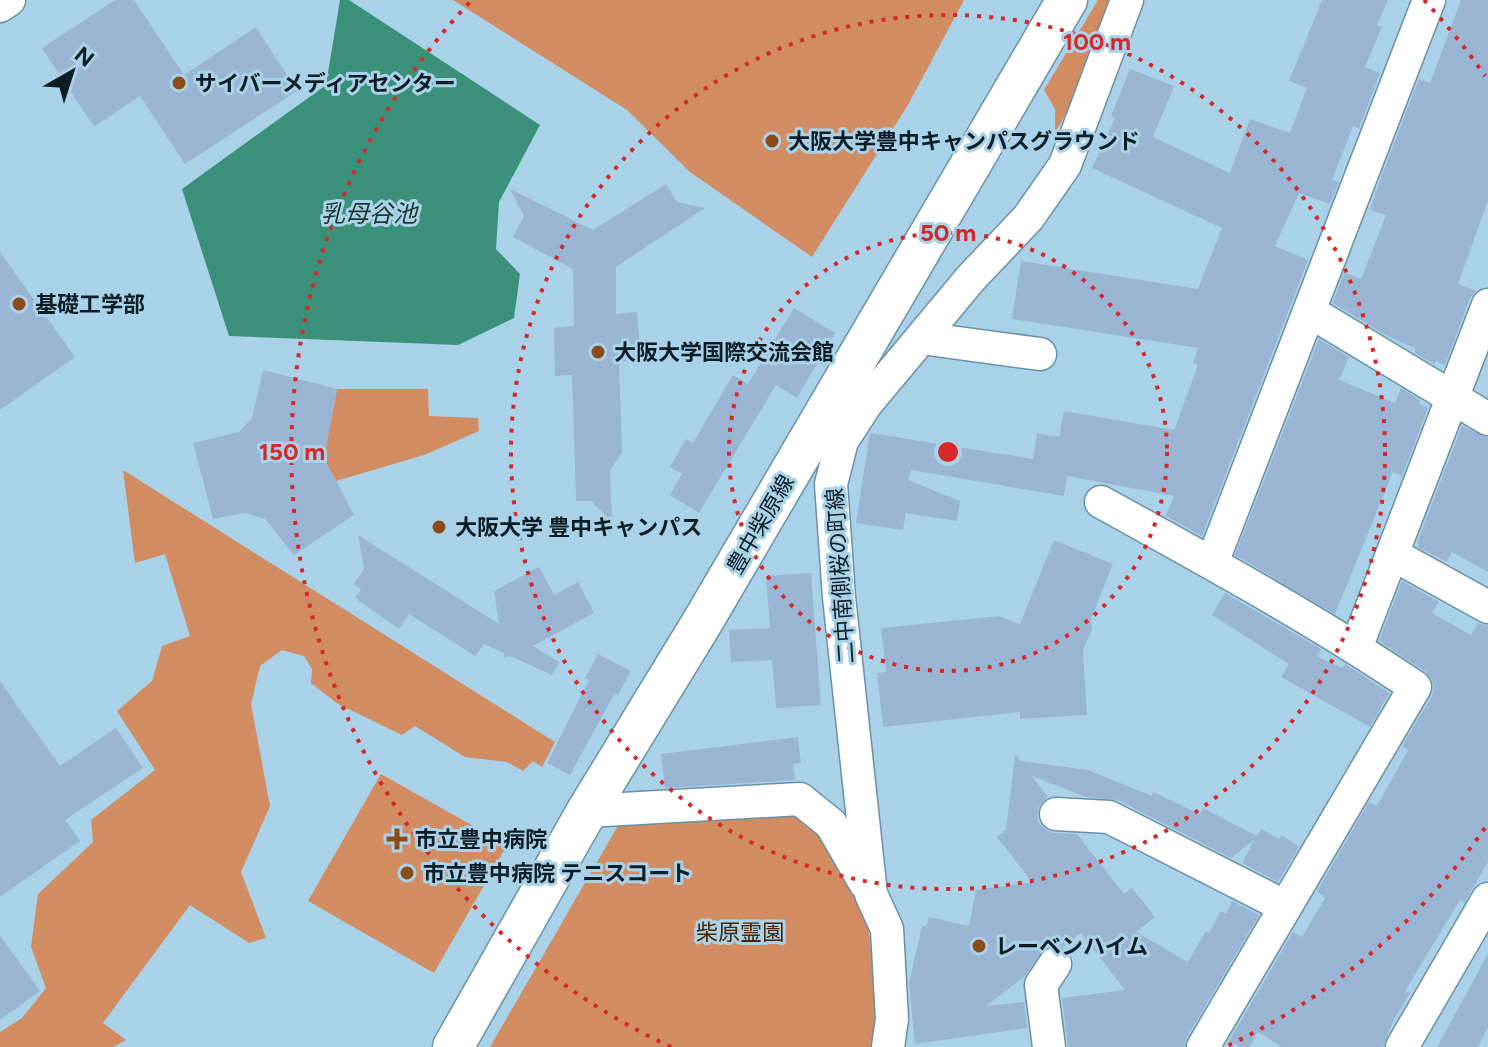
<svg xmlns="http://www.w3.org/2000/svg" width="1488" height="1047" font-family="Figtree,'Noto Sans JP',sans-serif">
	<rect width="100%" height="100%" fill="#a9d2e9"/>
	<path fill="#d18c61" d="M453 0H964L909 103 812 257 690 172 627 110Z
		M1098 0H1111C1097 45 1081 92 1055 132V109L1044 90Z
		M337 389H428L429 416 478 418 479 431 424 455 336 481 324 458Z
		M123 470 555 742 542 767 533 761 523 771 507 762 465 757 415 726 402 735 338 704 311 683 312 669 304 656 282 650 260 666 251 704 270 806 241 872 266 938 249 943 190 905 103 1023 126 1040 113 1047H0V1032L22 1018 46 988 31 947 38 894 93 842 91 820 155 770 117 711 152 681 162 646 190 636 165 554 135 563Z
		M381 774 507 845 434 973 308 901Z
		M801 812 825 837 868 925 875 983 874 1047H490L619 824Z"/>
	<path fill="#3a9079" d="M340 0H349L540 125 499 202 496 249 520 274 514 318 458 345 229 336 182 189 326 85Z"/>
	<path fill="#9ab5d4" d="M115 0H134L184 75 256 27 297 91 185 164 140 96 94 127 42 48Z
		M1322 0H1388L1377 25 1382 27 1365 67 1380 73 1359 128 1353 126 1332 180 1339 182 1330 204 1299 193 1275 246 1308 260 1202 536 1166 516 1174 496 1067 476 1064 496 911 470 908 480 960 501 957 521 906 513 903 530 856 523 870 433 1033 459 1037 433 1059 437 1064 411 1174 430 1198 365 1193 363 1198 348 1012 319 1021 261 1198 289 1222 228 1092 168 1115 118 1111 116 1130 69 1174 86 1153 137 1230 173 1250 119 1290 133 1307 88 1289 81Z
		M1461 0H1488V200L1458 284 1476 291 1470 298 1445 365 1436 361 1434 364 1415 353V348L1389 337 1333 303 1343 275 1346 273 1361 279 1386 215 1370 210 1383 172 1419 79 1430 83Z
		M666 184 677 202 705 208 616 267V314L637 312 641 360 619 362 622 453 610 470 612 522 591 501H576L572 375 555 376 554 328 574 326 573 269 513 237 524 216 510 189 593 230Z
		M0 252 75 357 0 410Z
		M794 308 835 333 797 398 776 385 699 513 670 495 682 474 670 467 686 439 693 443 733 375 748 384Z
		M1319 339 1349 357 1339 380 1395 403 1401 388 1420 400 1419 404 1428 408 1402 476 1393 472 1335 614 1235 555Z
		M263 370 337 389 324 458 354 515 294 555 265 519 244 513 213 519 193 443 239 432 252 418Z
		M1462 426 1488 438V572L1452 552 1447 562 1418 547 1419 544 1417 543Z
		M358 535 499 624 494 591 539 567 554 595 578 582 594 613 533 646 559 662 552 675 510 656 504 657V653L484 644 475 656 409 614 399 629 355 598 361 589 354 584 364 569Z
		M1054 540 1113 564 1091 619 1092 629 1083 650 1087 715 1020 719V712L883 727 877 673 886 672 881 628 999 616 1020 624Z
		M811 573 821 705 776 708 772 660 731 662 729 630 770 628 766 576Z
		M1402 581 1439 602 1432 613 1471 635 1478 623 1488 626V862L1464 903 1460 900 1405 991 1410 993 1394 1019 1383 1047H1282L1258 1032 1249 1047H1240L1229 1041 1293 932 1302 937 1325 898 1317 891 1369 802 1377 806 1408 750 1402 746 1432 696 1434 687 1431 678 1426 672 1379 641Z
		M1225 593 1321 649 1318 657 1342 668 1345 664 1389 693 1370 727 1281 677 1289 664 1212 615Z
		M598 654 631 671 618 695 615 693 570 775 547 763 589 680 585 678Z
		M0 681 60 766 116 728 143 768 65 820 80 841 0 897Z
		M798 737 801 763 793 764 795 780 665 788 661 754Z
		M1015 754 1021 761 1088 770 1152 796 1153 792 1200 814 1203 808 1257 836 1261 829 1279 839 1282 835 1299 847 1278 882 1242 863 1255 839 1231 858 1118 800 1086 797 1032 776 1048 797 1040 804 1037 814 1039 823 1046 830 1054 833 1077 834 1124 894 1132 888 1155 917 1136 932 1188 962 1206 931 1209 933 1221 911 1226 914 1232 901 1259 915 1187 1037 1184 1047H1068L1062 998 1125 990 1081 933 1063 947 1055 945 1046 947 1024 977 986 1006 1024 1002 1027 1028 915 1044 909 983 922 926 926 927 929 917 969 926 976 890 1032 882 997 837 1006 830Z
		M0 935 40 991 0 1020Z
		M1488 954V1027L1478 1047H1437Z"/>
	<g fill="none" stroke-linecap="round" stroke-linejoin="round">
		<g stroke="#6991a6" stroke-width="35">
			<path id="minor" d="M0 6 9 0
				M1309 311 1488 419
				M921 338 1040 354
				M1101 502C1208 561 1314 619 1415 687L1203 1047
				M1392 554 1488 607
				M1212 563 1429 0
				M1356 648 1488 305
				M587 811 800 799 831 824 865 883
				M1056 814 1109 817 1284 906
				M888 1047 892 1019 887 929 871 894 839 597 831 484 842 441 866 404 971 278 1028 218 1065 165 1127 0
				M1049 1047 1041 985 1055 964
				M1402 1047 1488 899"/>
		</g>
		<g stroke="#6991a6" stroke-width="43">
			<path id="tertiary" d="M453 1047 587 811 703 621 1067 0"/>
		</g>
		<use href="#minor" stroke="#fff" stroke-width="32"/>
		<use href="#tertiary" stroke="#fff" stroke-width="40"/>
	</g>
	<g fill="none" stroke="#d62828" stroke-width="4" stroke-dasharray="4 8">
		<circle cx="948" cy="452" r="219"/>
		<circle cx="948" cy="452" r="437"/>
		<path d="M1485 828A656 656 0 0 1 1225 1047M671 1047A656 656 0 0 1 472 0M1424 0A656 656 0 0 1 1485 76"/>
	</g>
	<g fill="#8d4b1a" stroke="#a9d2e9" stroke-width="3">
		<circle cx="179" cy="83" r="8"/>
		<circle cx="772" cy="141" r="8"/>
		<circle cx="19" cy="304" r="8"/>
		<circle cx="598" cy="352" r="8"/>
		<circle cx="439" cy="527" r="8"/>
		<path d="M393 827h8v8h8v8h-8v8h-8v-8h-8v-8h8z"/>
		<circle cx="407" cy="873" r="8"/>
		<circle cx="979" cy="946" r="8"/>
	</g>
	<g text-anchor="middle" stroke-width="6" stroke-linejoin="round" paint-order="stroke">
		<g font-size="22" font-weight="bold" fill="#0c1c24" stroke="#a9d2e9" text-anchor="start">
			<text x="195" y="91">サイバーメディアセンター</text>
			<text x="788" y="149">大阪大学豊中キャンパスグラウンド</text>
			<text x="35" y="312">基礎工学部</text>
			<text x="614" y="360">大阪大学国際交流会館</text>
			<text x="455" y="535">大阪大学 豊中キャンパス</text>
			<text x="415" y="847">市立豊中病院</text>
			<text x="423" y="881">市立豊中病院 テニスコート</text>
			<text x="995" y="954">レーベンハイム</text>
		</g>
		<g font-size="22" fill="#0c1c24" stroke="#a9d2e9">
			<text transform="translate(760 524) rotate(-60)" y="8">豊中柴原線</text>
			<text transform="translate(840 576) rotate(-94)" y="8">二中南側桜の町線</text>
		</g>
		<g font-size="22" fill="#4b2406" stroke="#a9d2e9">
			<text x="740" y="940">柴原霊園</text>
		</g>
		<g font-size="24" font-style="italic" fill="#1b362e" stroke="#a9d2e9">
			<text x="369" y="222">乳母谷池</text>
		</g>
	</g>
	<circle cx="948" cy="452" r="12" fill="#d62828" stroke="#a9d2e9" stroke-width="4"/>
	<g font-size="24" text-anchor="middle" font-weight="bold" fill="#d62828" stroke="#a9d2e9" stroke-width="6" stroke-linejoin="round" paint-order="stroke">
		<text x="1097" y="50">100 m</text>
		<text x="948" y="241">50 m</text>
		<text x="292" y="460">150 m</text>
	</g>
	<g transform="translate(72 72) rotate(39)" stroke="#a9d2e9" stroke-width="6" paint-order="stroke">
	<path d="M0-6L14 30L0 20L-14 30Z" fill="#0c1c24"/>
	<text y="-12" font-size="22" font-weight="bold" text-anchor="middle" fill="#0c1c24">N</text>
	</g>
</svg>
